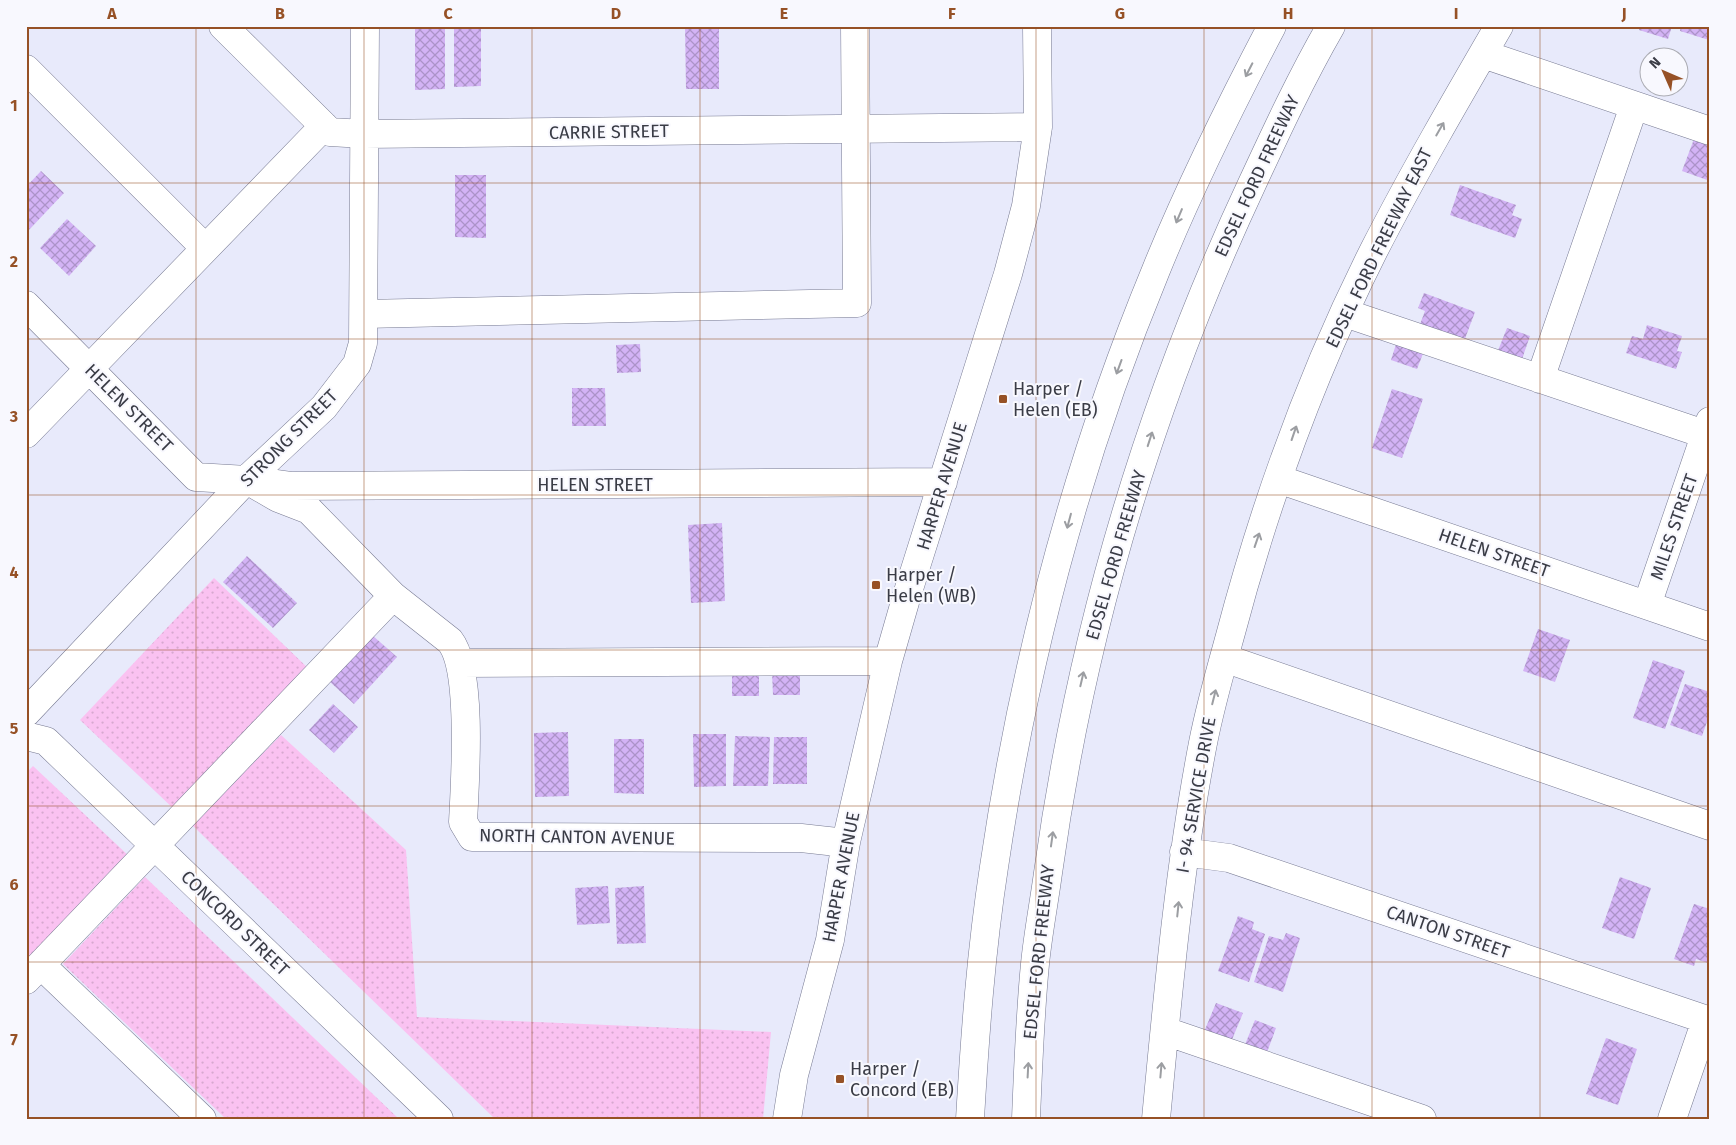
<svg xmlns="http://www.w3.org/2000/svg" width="1736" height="1145" font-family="'Fira Sans',sans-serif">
	<defs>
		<pattern id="grass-dots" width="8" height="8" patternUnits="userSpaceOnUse" patternTransform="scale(1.25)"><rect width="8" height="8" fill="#fac2f1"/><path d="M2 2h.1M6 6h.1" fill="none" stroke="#d7a8d0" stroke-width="1.8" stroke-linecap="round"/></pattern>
		<pattern id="building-cross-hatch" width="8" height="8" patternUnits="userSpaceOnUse" patternTransform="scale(1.25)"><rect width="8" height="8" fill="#d3b3f5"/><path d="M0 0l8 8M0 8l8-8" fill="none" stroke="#ac93c8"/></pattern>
	</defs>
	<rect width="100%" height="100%" fill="#e8eafb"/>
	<path fill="url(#grass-dots)" d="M214 578 310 670 176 811 80 720Z
		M281 735 406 850 417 1017 771 1032 763 1119H495L192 825Z
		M33 766 131 858 26 969V773Z
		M145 877 399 1119H226L63 964Z"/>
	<path fill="url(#building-cross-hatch)" d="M415 26H445V89L415 90Z
		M454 26H481V86L454 87Z
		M685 26H719V89H686Z
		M1640 26H1672L1668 39 1639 30Z
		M1681 26H1710L1709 40 1680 31Z
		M1694 139 1710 145V181L1682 171Z
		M41 171 64 193 26 233V187Z
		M455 175H486V238L455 237Z
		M1460 185 1516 205 1512 215 1522 219 1515 238 1450 215Z
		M67 219 96 246 69 276 40 248Z
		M1424 293 1475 312 1463 344 1419 327 1425 311 1418 308Z
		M1647 325 1682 336 1677 351 1682 352 1676 369 1626 353 1632 336 1643 339Z
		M1507 328 1530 336 1521 362 1497 353Z
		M1397 341 1424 351 1417 369 1391 360Z
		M640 344 641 372 617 373 616 345Z
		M572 388H605L606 426H572Z
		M1392 389 1423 399 1402 458 1372 448Z
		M722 523 725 601 691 603 688 525Z
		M247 556 297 603 273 628 223 582Z
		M1538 629 1570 640 1555 682 1523 671Z
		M372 635 397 657 354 704 329 681Z
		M1653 660 1685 671 1665 729 1633 718Z
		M732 671H759V696H732Z
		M772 672H800V695H773Z
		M1685 684 1710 692V713L1702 736 1670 725Z
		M333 704 358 727 334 753 309 730Z
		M568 732 569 796 535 797 534 733Z
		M693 734H726V786L694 787Z
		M735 736 770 737 768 786H733Z
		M774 737H807V784H773Z
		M614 739H644V794L614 793Z
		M1620 877 1651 888 1634 939 1602 928Z
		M608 886 610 923 577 925 575 888Z
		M644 886 646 943 617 944 615 888Z
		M1694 904 1710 909V960L1708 963 1696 959 1694 966 1674 959Z
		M1238 916 1254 922 1252 929 1265 934 1249 982 1218 971Z
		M1286 933 1300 938 1283 992 1254 982 1269 936 1283 940Z
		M1216 1003 1243 1013 1231 1042 1204 1032Z
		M1255 1020 1276 1028 1266 1055 1244 1047Z
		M1606 1038 1637 1049 1618 1105 1586 1094Z"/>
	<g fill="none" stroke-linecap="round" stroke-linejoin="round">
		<g stroke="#777a92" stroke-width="29">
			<path id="minor" d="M223 26 330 132 364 134 1038 127
				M1483 54 1710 131
				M26 69 205 248
				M26 305 196 477 247 480
				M1345 313 1710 436
				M364 314 857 303 855 26
				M1540 379 1634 106
				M26 434 324 126
				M1278 479 1710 627
				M247 480 278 498 309 510 393 596 450 641C473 670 465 783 463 822L472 837 801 838 846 843
				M263 482 292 486 943 482
				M1647 605 1710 421
				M1224 658 1710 826
				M460 663 888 661
				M26 713 245 481 324 407 357 364 363 343 365 26
				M26 736 46 741 439 1119
				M1184 852 1229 858 1710 1021
				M41 965 202 1119
				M26 980 393 596
				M1165 1031 1422 1119
				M787 1119 794 1075 830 940 846 842 888 661 907 595 1008 274 1026 206 1038 127 1037 26
				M1156 1119C1168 993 1179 867 1203 743 1210 707 1220 672 1230 636 1265 503 1312 373 1374 250 1413 174 1456 100 1499 26
				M1672 1119 1706 1020"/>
		</g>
		<g stroke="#777a92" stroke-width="29">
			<path id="highway" d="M970 1119C975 1035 981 951 994 867 1024 663 1077 461 1156 270 1190 186 1230 106 1272 26
				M1026 1119C1028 1067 1030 1015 1035 964 1038 933 1044 903 1048 873 1081 634 1149 404 1251 186 1276 132 1301 78 1331 26"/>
		</g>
		<use href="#minor" stroke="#fff" stroke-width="28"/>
		<use href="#highway" stroke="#fff" stroke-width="28"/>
	</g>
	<defs><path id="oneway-shaft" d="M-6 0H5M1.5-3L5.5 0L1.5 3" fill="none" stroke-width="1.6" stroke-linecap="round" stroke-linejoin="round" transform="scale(1.25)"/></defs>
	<g stroke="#9c9ea2">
		<use href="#oneway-shaft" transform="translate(1249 70) rotate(117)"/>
		<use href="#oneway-shaft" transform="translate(1440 129) rotate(-60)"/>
		<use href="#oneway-shaft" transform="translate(1179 216) rotate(113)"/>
		<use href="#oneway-shaft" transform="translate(1119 367) rotate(110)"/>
		<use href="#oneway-shaft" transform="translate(1294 433) rotate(-71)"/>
		<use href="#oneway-shaft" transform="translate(1150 439) rotate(-72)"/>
		<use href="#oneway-shaft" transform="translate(1069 521) rotate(105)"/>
		<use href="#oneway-shaft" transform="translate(1257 540) rotate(-71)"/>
		<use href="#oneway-shaft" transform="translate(1082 679) rotate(-77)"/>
		<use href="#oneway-shaft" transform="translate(1214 697) rotate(-76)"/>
		<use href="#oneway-shaft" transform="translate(1052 839) rotate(-82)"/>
		<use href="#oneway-shaft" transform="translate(1178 909) rotate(-84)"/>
		<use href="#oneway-shaft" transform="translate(1028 1070) rotate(-87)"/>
		<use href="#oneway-shaft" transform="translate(1161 1070) rotate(-85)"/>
	</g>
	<path fill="none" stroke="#965126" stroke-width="1" stroke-opacity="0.55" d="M196 26V1119M364 26V1119M532 26V1119M700 26V1119M868 26V1119M1036 26V1119M1204 26V1119M1372 26V1119M1540 26V1119M26 183H1710M26 339H1710M26 495H1710M26 650H1710M26 806H1710M26 962H1710"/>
	<g fill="#965126" stroke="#f8f8fe" stroke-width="2">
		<rect x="998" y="394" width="10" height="10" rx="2.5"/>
		<rect x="871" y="580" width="10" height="10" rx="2.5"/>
		<rect x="835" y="1074" width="10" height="10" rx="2.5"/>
	</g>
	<g text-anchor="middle" stroke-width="4" stroke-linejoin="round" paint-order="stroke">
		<g font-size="18" fill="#3a3c46" stroke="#f8f8fe">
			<text transform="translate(609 132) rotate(-1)" y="6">CARRIE STREET</text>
			<text transform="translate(1257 176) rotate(-65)" y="6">EDSEL FORD FREEWAY</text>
			<text transform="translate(1379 248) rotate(-64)" y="6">EDSEL FORD FREEWAY EAST</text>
			<text transform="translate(129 408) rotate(45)" y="6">HELEN STREET</text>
			<text transform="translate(289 438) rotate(-45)" y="6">STRONG STREET</text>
			<text x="595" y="491">HELEN STREET</text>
			<text transform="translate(942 486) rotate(-73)" y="6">HARPER AVENUE</text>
			<text transform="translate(1674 527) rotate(-71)" y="6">MILES STREET</text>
			<text transform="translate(1494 553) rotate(19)" y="6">HELEN STREET</text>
			<text transform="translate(1116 555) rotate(-74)" y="6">EDSEL FORD FREEWAY</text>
			<text transform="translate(1196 795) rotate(-80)" y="6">I- 94 SERVICE DRIVE</text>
			<text transform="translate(577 837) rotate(1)" y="6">NORTH CANTON AVENUE</text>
			<text transform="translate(841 877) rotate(-79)" y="6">HARPER AVENUE</text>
			<text transform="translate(235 923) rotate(44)" y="6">CONCORD STREET</text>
			<text transform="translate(1448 932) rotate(19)" y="6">CANTON STREET</text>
			<text transform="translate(1039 952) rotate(-84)" y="6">EDSEL FORD FREEWAY</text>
		</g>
		<g font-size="18" fill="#3a3c46" stroke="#f8f8fe" text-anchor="start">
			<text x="1013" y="395">Harper /<tspan x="1013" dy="21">Helen (EB)</tspan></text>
			<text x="886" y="581">Harper /<tspan x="886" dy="21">Helen (WB)</tspan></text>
			<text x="850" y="1075">Harper /<tspan x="850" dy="21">Concord (EB)</tspan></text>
		</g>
	</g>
	<rect width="1736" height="1145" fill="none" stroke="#f8f8fe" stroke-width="55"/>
	<g transform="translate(1664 72) rotate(315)"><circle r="24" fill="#f8f8fe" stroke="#acadb4"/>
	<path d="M0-4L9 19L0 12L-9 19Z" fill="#965126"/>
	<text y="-8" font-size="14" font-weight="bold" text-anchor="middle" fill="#3a3c46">N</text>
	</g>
	<rect x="28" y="28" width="1680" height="1090" fill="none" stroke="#965126" stroke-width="2"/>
	<g font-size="16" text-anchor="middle" font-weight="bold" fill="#965126">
		<text x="112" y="19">A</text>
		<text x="280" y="19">B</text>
		<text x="448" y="19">C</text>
		<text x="616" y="19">D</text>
		<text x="784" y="19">E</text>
		<text x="952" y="19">F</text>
		<text x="1120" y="19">G</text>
		<text x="1288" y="19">H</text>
		<text x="1456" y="19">I</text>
		<text x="1624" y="19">J</text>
		<text x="14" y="111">1</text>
		<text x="14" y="267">2</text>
		<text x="14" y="422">3</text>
		<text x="14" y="578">4</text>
		<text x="14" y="734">5</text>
		<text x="14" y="890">6</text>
		<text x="14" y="1045">7</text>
	</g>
</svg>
